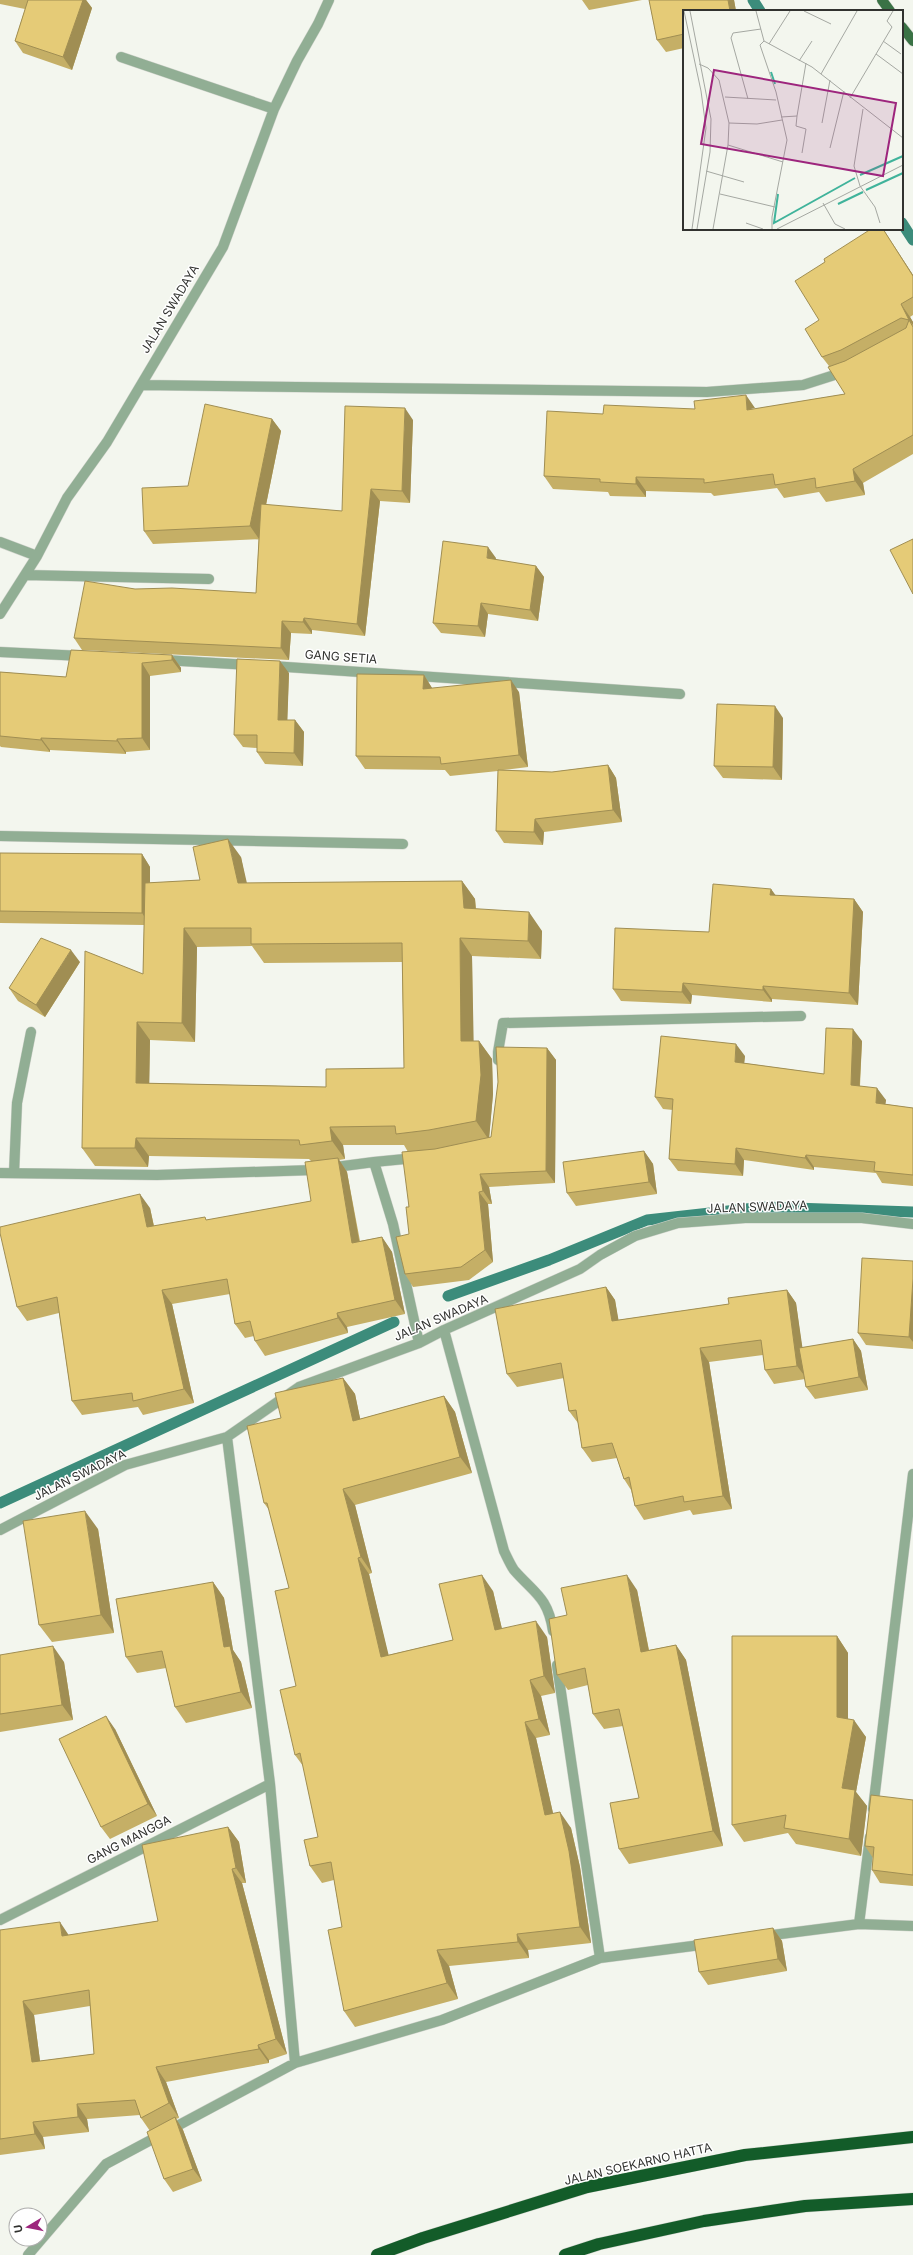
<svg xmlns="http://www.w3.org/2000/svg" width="913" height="2255" font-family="Inter,sans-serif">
	<rect width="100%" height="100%" fill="#f3f6ee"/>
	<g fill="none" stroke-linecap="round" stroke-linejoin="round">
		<path stroke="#3c8c7b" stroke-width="11" d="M753 0 760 11
			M902 223 913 240
			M448 1296 549 1260 647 1220 764 1207 913 1212
			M0 1503 394 1322"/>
		<g stroke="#d0d3cc" stroke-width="11">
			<path id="minor" d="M121 57 274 109
				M141 385 707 392 803 385 847 371
				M0 542 37 556
				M25 575 209 579
				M0 614 37 556 67 498 107 442 223 247 274 109 297 61 318 24 329 0
				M0 652 82 656
				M164 660 250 665
				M272 666 680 694
				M0 836 403 844
				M498 1060V1052L503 1023 801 1016
				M374 1162 415 1158
				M0 1173 157 1175 313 1170 374 1162 393 1224 419 1343
				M14 1173 17 1103 31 1032
				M444 1330 504 1551C507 1557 510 1564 514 1570 534 1593 548 1597 553 1631
				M227 1437 270 1784 295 2063
				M0 1530 125 1465 227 1437 299 1387 419 1343 444 1330 580 1269 600 1255 635 1236 678 1223 745 1218H862L913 1224
				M557 1665 600 1958
				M873 1809 913 1474
				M0 1920 270 1784
				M859 1924 870 1837
				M765 1936 859 1924 913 1926
				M28 2255 106 2164 295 2063 442 2020 600 1958 708 1944"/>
		</g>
		<g stroke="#d0d3cc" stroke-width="11">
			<path id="major" d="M882 0 890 11
				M902 27 913 41"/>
		</g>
		<g stroke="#d0d3cc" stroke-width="13">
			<path id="highway" d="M377 2255 423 2238 587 2187 745 2155 913 2137
				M565 2255 599 2244 704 2221 805 2206 913 2199"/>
		</g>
		<use href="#minor" stroke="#91ae94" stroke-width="10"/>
		<use href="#major" stroke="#3a7245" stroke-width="10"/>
		<use href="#highway" stroke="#135c29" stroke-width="12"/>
	</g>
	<path fill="#c5af66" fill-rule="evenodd" d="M0 0H86L92 8 72 70 23 53 15 41 25 9 0 4Z
		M582 0H642L589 10Z
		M649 0H734L736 11H684V48L666 52 657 40Z
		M883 229 913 275V315L910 317 913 322V454L863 483 865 495 826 502 819 492 784 498 777 488 714 496 711 493 646 491V497L610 496 608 492 553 489 544 476 603 414 695 409H755L845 394 829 366 822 357 819 320Z
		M272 419 281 431 266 505 342 511 413 420 410 503 380 501 365 636 312 630V634L291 633 289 660 82 650 74 638 135 589 256 593 259 534V539L153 544 144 531 188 486Z
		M496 558 495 560 536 566 544 577 538 621 488 614 485 637 441 633 433 623Z
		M172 655 181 668V672L150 676V750L126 752V754L50 750V752L1 747 0 746V672L66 677Z
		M289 673 287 720H295L304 732 303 766 265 764 257 752V748L243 747 234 735Z
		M424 675 432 688 519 692 528 767 503 770 552 772 608 765 616 778 622 822 544 832 543 845 504 843 496 831 498 771 450 776 445 770 365 769 356 756Z
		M783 718 782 780 723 778 714 766Z
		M0 853 142 854 150 867V883L200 880 241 857 246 883 462 881 475 899 476 909 542 931 541 959 472 956 473 1041H479L492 1059 493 1094 489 1137H491L547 1048 556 1060 555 1183 489 1187 492 1204H488L493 1262 469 1280 413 1287 405 1274 409 1234 408 1152 404 1145H343L345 1159 339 1160 347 1172 360 1241 382 1237 392 1252 405 1314 347 1327 348 1333 265 1356 255 1341 254 1336 245 1338 235 1324 230 1294 172 1304 194 1403 143 1415 138 1407 82 1415 72 1401 59 1313 27 1321 17 1307 150 1208 154 1226 207 1220 311 1201V1161L309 1159 149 1156 148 1167 95 1166 82 1148 143 974 144 925 0 923ZM252 946 264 963 402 962 404 1068 326 1087 149 1083 150 1040 195 1042 197 947Z
		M771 889 775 896 854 899 863 912 858 1005 772 999V1002L692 995 691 1004 621 1001 613 989 709 932Z
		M80 962 45 1017 18 1001 9 988Z
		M862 1041 860 1086 886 1100 885 1104 913 1108V1186L882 1183 876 1173 814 1167V1170L744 1160 743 1176 678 1171 669 1159 673 1110 663 1109 655 1097 745 1056 744 1063 824 1074Z
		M644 1151 653 1164 657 1194 576 1206 567 1193Z
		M913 1261V1349L866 1345 858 1333Z
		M606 1287 615 1300 618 1320 729 1304 787 1290 796 1303 802 1348 853 1339 861 1351 868 1390 815 1399 806 1387 805 1379 774 1384 765 1370 763 1355 709 1362 732 1509 693 1515 690 1510 644 1520 635 1506 631 1490 624 1479 617 1458 592 1462 582 1448 578 1423 569 1411 564 1378 517 1387 507 1374Z
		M343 1378 355 1394 360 1419 444 1396 455 1412 472 1473 355 1505 372 1573 369 1574 388 1655 453 1640 493 1591 502 1629 547 1637 555 1693 541 1696 550 1735 536 1738 553 1813 571 1828 580 1867 591 1943 528 1950 529 1958 449 1966 458 1999 355 2027 344 2011 342 1927 334 1880 322 1883 310 1866 318 1837 303 1766 295 1755 296 1686 289 1588 269 1510 264 1503 281 1418Z
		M98 1529 114 1633 52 1642 39 1625Z
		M213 1582 224 1598 233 1650 241 1662 252 1708 186 1723 175 1707 166 1668 137 1673 126 1657Z
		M637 1590 649 1650 676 1645 686 1660 723 1846 629 1864 619 1849 639 1798 623 1726 604 1729 593 1714 588 1685 568 1690 557 1675Z
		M837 1636 848 1653V1719L866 1737 856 1792 867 1806 861 1856 796 1844 788 1833 744 1842 732 1825Z
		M0 1655 64 1662 73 1720 0 1732Z
		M115 1729 157 1816 110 1839 101 1827Z
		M913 1800V1886L880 1883 872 1870 873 1858 865 1846Z
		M228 1827 239 1842 246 1883H242L287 2054 269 2060V2063L166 2082 179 2118 176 2119 183 2130 202 2181 173 2192 164 2179 150 2131 141 2118 140 2115 87 2119 89 2132 43 2137 45 2149 0 2155V1930L69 1935 158 1921ZM90 2006 94 2054 40 2061 34 2015Z
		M773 1928 782 1941 787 1971 708 1985 699 1972Z"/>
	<path fill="#a08e53" d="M83 0H86L92 8 72 70 63 57Z
		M728 0H734L736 11H730Z
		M883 229 913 275V276Z
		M901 304 910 317 913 322V325L909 320Z
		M746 395 755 408 747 410Z
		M405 408 413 420 410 503 402 491Z
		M272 419 281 431 259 539 250 526Z
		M853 469 863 483 865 495 855 481Z
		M636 477 646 491V497L636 484Z
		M371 489 380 501 365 636 357 624Z
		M488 547 496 558 494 569 487 558Z
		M536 566 544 577 538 621 530 610Z
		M481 603 488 614 485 637 478 626Z
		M304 618 312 630V634L303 622Z
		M282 621 291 633 289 660 281 648Z
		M172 655 181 668V672L172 660Z
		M280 661 289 673 287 732 278 720Z
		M142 663 150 676V750L142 738Z
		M424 675 432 688V702L423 689Z
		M511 680 519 692 528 767 519 755Z
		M775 706 783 718 782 780 773 767Z
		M295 720 304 732 303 766 294 753Z
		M41 738 50 750V752L41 740Z
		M117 739 126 752V754L117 741Z
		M608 765 616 778 622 822 613 810Z
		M535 819 544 832 543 845 534 832Z
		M228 839 241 857 251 901 238 883Z
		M142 854 150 867V925L142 913Z
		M462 881 475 899 477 926 464 908Z
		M771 889 780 901 770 895Z
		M854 899 863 912 858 1005 849 993Z
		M529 912 542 931 541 959 528 941Z
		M184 928 197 947 195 1042 182 1023Z
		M460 938 472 956 474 1059 461 1041Z
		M71 950 80 962 45 1017 36 1005Z
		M683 983 692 995 691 1004 682 992Z
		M763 986 772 999V1002L763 990Z
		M137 1022 150 1040 149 1101 136 1083Z
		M853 1029 862 1041 859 1097 851 1085Z
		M479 1041 492 1059 493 1094 489 1140 476 1121Z
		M736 1044 745 1056 743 1074 735 1062Z
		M547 1048 556 1060 555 1183 546 1171Z
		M877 1088 886 1100 884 1115 876 1103Z
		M330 1127 343 1145 345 1159 332 1141Z
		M136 1138 149 1156 148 1167 135 1148Z
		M736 1148 744 1160 743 1176 735 1164Z
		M644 1151 653 1164 657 1194 649 1182Z
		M806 1155 814 1167V1170L805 1158Z
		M338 1158 347 1172 362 1257 352 1243Z
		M480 1174 489 1187 492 1204 483 1191Z
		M479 1192 488 1204 493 1262 485 1250Z
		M140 1194 150 1208 157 1241 147 1227Z
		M382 1237 392 1252 405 1314 395 1300Z
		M913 1279V1342L909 1337Z
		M606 1287 615 1300 621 1334 612 1321Z
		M162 1290 172 1304 194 1403 184 1389Z
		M787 1290 796 1303 807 1379 797 1366Z
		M337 1313 347 1327 348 1333 338 1318Z
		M853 1339 861 1351 868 1390 859 1377Z
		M700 1348 709 1362 732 1509 723 1496Z
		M343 1378 355 1394 364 1437 353 1421Z
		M444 1396 455 1412 472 1473 460 1457Z
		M343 1489 355 1505 372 1573 361 1557Z
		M85 1511 98 1529 114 1633 101 1615Z
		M358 1558 369 1574 393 1673 381 1657Z
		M482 1575 493 1591 506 1646 495 1630Z
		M627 1575 637 1590 652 1667 641 1652Z
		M213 1582 224 1598 233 1650 241 1662 252 1708 241 1692 224 1647Z
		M536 1621 547 1637 555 1693 544 1676Z
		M837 1636 848 1653V1734L837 1717Z
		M676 1645 686 1660 723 1846 713 1831Z
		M53 1646 64 1662 73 1720 62 1705Z
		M530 1680 541 1696 550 1735 539 1719Z
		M106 1716 115 1729 157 1816 148 1804Z
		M854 1720 866 1737 856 1792 867 1806 861 1856 849 1839 842 1788Z
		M525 1722 536 1738 557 1831 545 1815Z
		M560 1812 571 1828 580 1867 591 1943 580 1927Z
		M228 1827 239 1842 246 1883 236 1868Z
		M232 1869 242 1883 287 2054 276 2039Z
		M60 1922 70 1937 62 1936Z
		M773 1928 782 1941 787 1971 778 1959Z
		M517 1934 528 1950 529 1958 518 1942Z
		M437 1950 449 1966 458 1999 447 1983Z
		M23 2001 34 2015 42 2076 32 2062Z
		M258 2045 269 2060V2063L259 2049Z
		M156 2067 166 2082 179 2118 169 2103Z
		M77 2104 87 2119 89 2132 78 2117Z
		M175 2117 183 2130 202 2181 193 2169Z
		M33 2122 43 2137 45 2149 35 2134Z"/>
	<path fill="#e5cb77" stroke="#a08e53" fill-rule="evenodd" d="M28 0H83L63 57 15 41Z
		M649 0H728L730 11H684V34L657 40Z
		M871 229H883L913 276V297L901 304 909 320 901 318 841 350 822 357 805 329 819 320 795 281 825 262 824 259Z
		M909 320 913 327V435L853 469 855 481 816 488 815 478 775 485 773 474 704 483V479L636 477V484L600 482V479L544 476 547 411 603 414 604 405 695 409 694 401 746 395 747 410 845 394 828 367 845 361 906 328Z
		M205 404 272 419 250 526 144 531 142 488 188 486Z
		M345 406 405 408 402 491 371 489 357 624 304 618 303 622 282 621 281 648 74 638 85 581 135 589 172 588 256 593 261 504 342 511Z
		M913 539V594L890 550Z
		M443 541 488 547 487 558 536 566 530 610 481 603 478 626 433 623Z
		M71 650 172 655V660L142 663V738L117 739V741L41 738V740L0 736V672L66 677Z
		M237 659 280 661 278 720H295L294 753 257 752V735H234Z
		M357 674 424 675 423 689 511 680 519 755 441 764 440 757 356 756Z
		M717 704 775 706 773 767 714 766Z
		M608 765 613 810 535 819 534 832 496 831 498 770 552 772Z
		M228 839 238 883 462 881 464 908 529 912 528 941 460 938 461 1041H479L481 1075 476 1121 429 1130 396 1134 395 1126 330 1127 332 1141 300 1145 299 1140 136 1138 135 1148H82L85 951 143 974 145 883 200 880 193 847ZM184 928H251V944L402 943 404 1068 326 1069V1087L136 1083 137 1022 182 1023Z
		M0 853 142 854V913L0 911Z
		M713 884 771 889 770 895 854 899 849 993 763 986V990L683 983 682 992 613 989 615 928 709 932Z
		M41 938 71 950 36 1005 9 988Z
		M826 1028 853 1029 851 1085 877 1088 876 1103 913 1108V1175L874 1171 875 1162 806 1155 805 1158 736 1148 735 1164 669 1159 673 1099 655 1097 661 1036 736 1044 735 1062 824 1074Z
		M496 1047 547 1048 546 1171 480 1174 483 1191 479 1192 485 1250 461 1267 405 1274 396 1237 409 1234 406 1207H409L402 1152 435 1149 491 1137 498 1082Z
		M644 1151 649 1182 567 1193 563 1162Z
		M338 1158 352 1243 382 1237 395 1300 337 1313 338 1318 255 1341 250 1321 235 1324 227 1279 162 1290 184 1389 133 1401 132 1393 72 1401 57 1297 17 1307 0 1233V1227L140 1194 147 1227 205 1217 206 1220 311 1201 305 1162Z
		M862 1258 913 1261V1279L909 1337 858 1333Z
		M606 1287 612 1321 729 1304 728 1298 787 1290 797 1366 765 1370 761 1340 700 1348 723 1496 684 1502 683 1496 635 1506 629 1477 624 1479 612 1443 582 1448 576 1410 569 1411 561 1363 507 1374 495 1309Z
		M853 1339 859 1377 806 1387 799 1348Z
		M343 1378 353 1421 444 1396 460 1457 343 1489 361 1557 358 1558 381 1657 453 1640 439 1584 482 1575 495 1630 536 1621 544 1676 530 1680 539 1719 525 1722 545 1815 560 1812 569 1851 580 1927 517 1934 518 1942 437 1950 447 1983 344 2011 328 1930 342 1927 331 1862 310 1866 304 1840 318 1837 300 1753 295 1755 280 1690 296 1686 275 1591 289 1588 267 1503H264L247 1426 281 1418 275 1393Z
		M85 1511 101 1615 39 1625 23 1521Z
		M627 1575 641 1652 676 1645 713 1831 619 1849 610 1803 639 1798 619 1709 593 1714 585 1668 557 1675 549 1619 567 1615 561 1588Z
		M213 1582 224 1647 230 1646 241 1692 175 1707 162 1651 126 1657 116 1599Z
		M732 1636H837V1717L854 1720 842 1788 855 1790 849 1839 784 1828 786 1815 732 1825Z
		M53 1646 62 1705 0 1714V1655Z
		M106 1716 148 1804 101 1827 59 1739Z
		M871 1795 913 1800V1875L872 1870 874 1847 865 1846Z
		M228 1827 236 1868 232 1869 276 2039 258 2045 259 2049 156 2067 169 2103 141 2118 135 2100 77 2104 78 2117 33 2122 35 2134 0 2139V1930L60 1922 62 1936 158 1921 142 1845ZM89 1990 94 2054 32 2062 23 2001Z
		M773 1928 778 1959 699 1972 694 1940Z
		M175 2117 193 2169 164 2179 147 2132Z"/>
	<g text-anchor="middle" stroke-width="3" stroke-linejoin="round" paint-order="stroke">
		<g font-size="12" fill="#31322f" stroke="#fff">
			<text transform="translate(170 309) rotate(-59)" y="4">JALAN SWADAYA</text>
			<text transform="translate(341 657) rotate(4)" y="4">GANG SETIA</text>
			<text transform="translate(757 1207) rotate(-2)" y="4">JALAN SWADAYA</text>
			<text transform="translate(441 1318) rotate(-23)" y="4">JALAN SWADAYA</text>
			<text transform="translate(80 1475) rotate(-26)" y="4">JALAN SWADAYA</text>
			<text transform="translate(129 1840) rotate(-27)" y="4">GANG MANGGA</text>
			<text transform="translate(638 2164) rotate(-13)" y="4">JALAN SOEKARNO HATTA</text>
		</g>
	</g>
	<g transform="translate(683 10)">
		<rect width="220" height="220" fill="#f3f6ee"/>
		<path fill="none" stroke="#40b39b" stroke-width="2" d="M88 62 92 74M177 165 220 146M183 180 220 163M95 184 91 213 172 168M155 194 180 182"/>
		<path fill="none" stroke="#a5a8a2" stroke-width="1" d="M1 1 18 81 23 118 9 219M7 1 28 109 27 142 14 219M73 1 81 31 129 57 220 128M121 1 148 14M81 31 77 35 93 82 104 130 89 207V219M200 31 218 44M86 34 107 1M193 44 220 64M116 51 129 31M16 54 25 58 36 70 46 113 45 135 30 219M138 64 174 1M42 87 93 90M167 88 209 17 204 11 210 1M65 89 48 28 50 23 78 19M180 99 171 156 177 176 192 197 197 213M114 106 113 116 123 119 119 143M98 107 114 106 123 53M46 113 74 114 99 110M139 113 147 70M45 135 100 152M147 138 161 81M23 161 61 172M37 184 92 197M140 193 152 214 162 219M63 213 80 219M94 219 220 155"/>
		<path fill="#9d257d" fill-opacity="0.15" stroke="#9d257d" stroke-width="2" d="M31 60 213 93 200 166 18 134Z"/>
		<rect width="220" height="220" fill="none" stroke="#31322f" stroke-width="2"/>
	</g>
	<g transform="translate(28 2227) rotate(260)"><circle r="19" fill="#ffffff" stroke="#adadac"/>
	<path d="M0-3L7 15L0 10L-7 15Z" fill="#9d257d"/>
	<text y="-6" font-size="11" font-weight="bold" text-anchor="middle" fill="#31322f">U</text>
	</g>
</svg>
